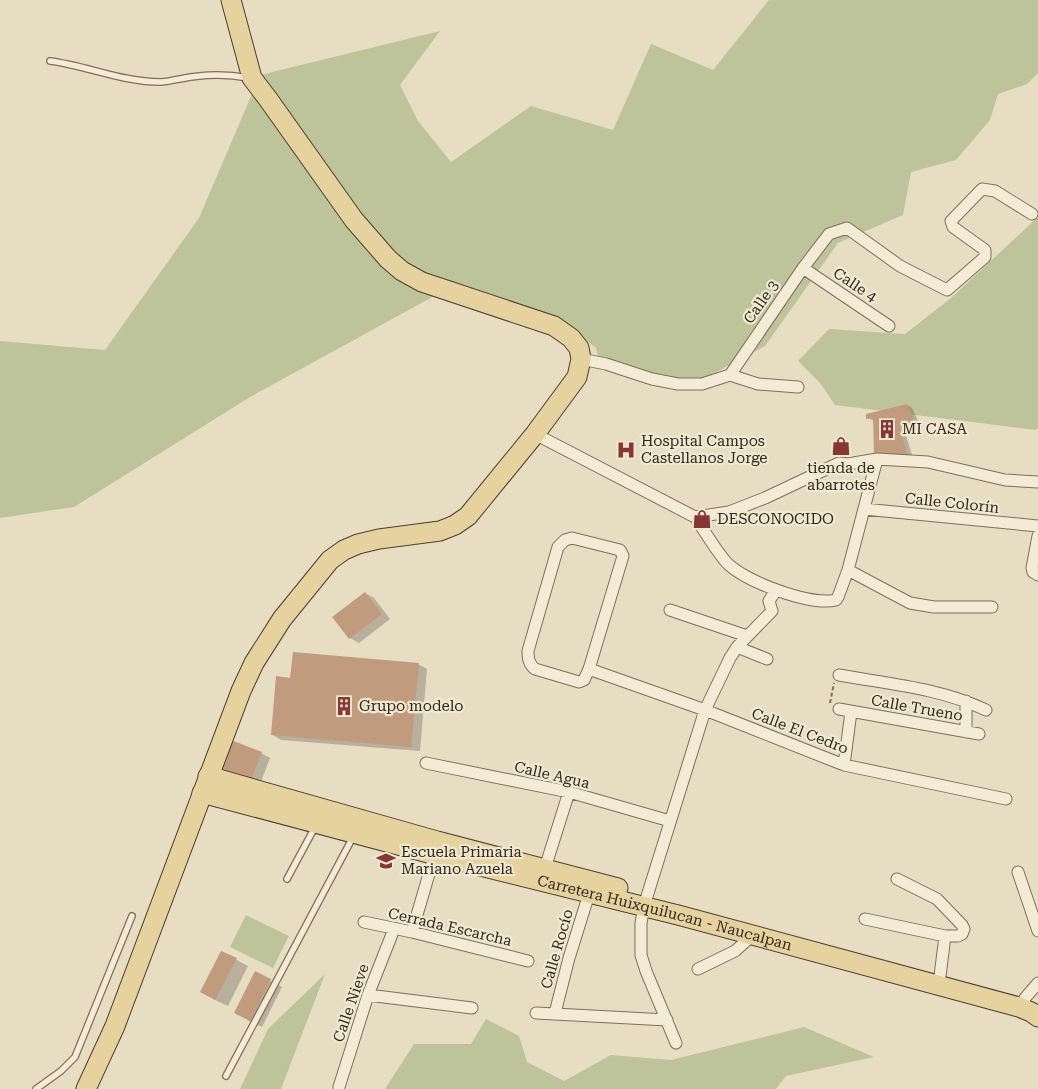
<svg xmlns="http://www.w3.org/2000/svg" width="1038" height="1089" font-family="'Roboto Serif',serif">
	<rect width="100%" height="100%" fill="#e7ddc3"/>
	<path fill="#bec499" d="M769 0H1038V73L1027 84 998 94 990 120 956 160 911 172 903 215 838 243 765 346 696 383 600 366 596 348 564 324 458 283 250 397 74 507 0 518V341L105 350 199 218 260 75 440 31 400 85 418 121 451 162 531 106 613 130 651 44 713 70Z
		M1038 217V427L1036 430 835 405 820 383 798 361 829 329 905 334 951 298Z
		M246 915 289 936 273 968 230 947Z
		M325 974 281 1089H240L268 1029Z
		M486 1019 519 1036 527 1062 564 1081 611 1055 671 1060 804 1027 874 1057 786 1076 776 1089H385L414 1044H471Z"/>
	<path fill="#0003" d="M907 405 912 408 919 422 904 429 913 458H897L874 421 867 418Z
		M365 593 374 598 390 619 359 643 350 638Z
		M418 664 427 669 420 751 281 740 273 735 292 679Z
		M261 753 270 758 260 784 231 773Z
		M222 952 248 966 228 1006 213 999Z
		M256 973 282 987 262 1027 247 1020Z"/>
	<path fill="#c09b7e" d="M907 404 914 419 899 426 908 456H891L874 453 873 418 866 419V414Z
		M365 592 382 614 349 639 332 617Z
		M293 652 419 663 411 747 271 735 276 676 290 678Z
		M231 740 262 752 251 780 220 769Z
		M221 951 237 958 215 1000 200 992Z
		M255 971 271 979 250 1021 234 1013Z"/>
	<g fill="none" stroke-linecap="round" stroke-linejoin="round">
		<g stroke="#7f6f5c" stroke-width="8">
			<path id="service" d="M50 61C88 66 122 82 161 82 173 81 186 77 199 76 215 74 233 75 249 78
				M287 879 315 827
				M226 1076 353 837
				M36 1089 61 1071 75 1057 132 916"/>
		</g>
		<g stroke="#7f6f5c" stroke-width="13">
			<path id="minor" d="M803 268 889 326
				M581 359 606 364 652 379 678 384H702L730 375 803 268 829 234 847 228 900 266 947 290 985 257V250L953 227 951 221 982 189 995 191 1032 214
				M730 375 758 384 798 387
				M535 434 695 517 729 512 765 498 839 463 848 464 877 459 928 462 1005 480 1038 482
				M864 509 1038 526
				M695 517C704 530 718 554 728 564 747 582 810 606 836 600L838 597 848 570 877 459
				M1038 536 1032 568 1033 572 1038 575
				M572 538 620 550 623 556 589 669 584 680 579 682 535 669C529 664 528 659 528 651L558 547 565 540Z
				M848 570 910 603 934 607H992
				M670 610 747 636
				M737 647 767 659
				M589 669 705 710 844 765 1006 799
				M839 675C889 684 940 688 986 710
				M839 709 979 734
				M966 732V701
				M426 763 569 792 670 821
				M844 765 851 712
				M545 868 569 792
				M1018 872 1038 931
				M865 919 945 936H958L962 934 964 929 962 925 937 899 897 879
				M364 922 412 932 528 961
				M412 932 436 850
				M698 969 735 951 753 935
				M940 976 945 936
				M368 995 472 1008
				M1021 1008 1025 998 1038 983
				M536 1013 667 1020
				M555 1013 569 958 589 894
				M676 1043 646 971 641 955V923L644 906 705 710 730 658 737 647 772 611 769 601 776 590
				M339 1087 368 995 394 929"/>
		</g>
		<g stroke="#4d3e30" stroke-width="21">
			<g id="primary">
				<path d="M208 776 437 841 618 888"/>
				<path id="s1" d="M202 793 436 855 678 915 1019 1007 1031 1012 1038 1017"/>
				<path d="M86 1089 115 1026 241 691 254 663 282 619 330 560 344 550 358 544 379 539 440 531 455 525 468 516 535 434 577 377 581 359 579 348 571 338 554 326 422 282 402 271 388 259 354 220 268 99 252 78 231 0"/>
			</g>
		</g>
		<path stroke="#7f6f5c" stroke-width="2" stroke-dasharray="4 2.5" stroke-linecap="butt" d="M830 703 834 683"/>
		<use href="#service" stroke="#f3ebd5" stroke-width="5.5"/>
		<use href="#minor" stroke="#f3ebd5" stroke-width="11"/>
		<use href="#primary" stroke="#e6d29f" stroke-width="19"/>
	</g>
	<defs>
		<g id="building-bare" transform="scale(1.5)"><path d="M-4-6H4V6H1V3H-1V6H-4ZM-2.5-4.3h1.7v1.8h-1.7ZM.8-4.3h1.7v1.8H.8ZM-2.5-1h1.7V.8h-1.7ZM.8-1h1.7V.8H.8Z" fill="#863634" stroke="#f0e8d1" stroke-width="2.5" paint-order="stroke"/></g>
		<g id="shop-bare" transform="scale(1.5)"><path d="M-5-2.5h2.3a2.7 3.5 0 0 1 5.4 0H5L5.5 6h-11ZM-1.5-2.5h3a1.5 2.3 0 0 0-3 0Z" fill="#863634" stroke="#f0e8d1" stroke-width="2.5" paint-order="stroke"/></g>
		<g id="hospital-bare" transform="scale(1.5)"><path d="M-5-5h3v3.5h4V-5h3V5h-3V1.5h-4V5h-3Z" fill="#863634" stroke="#f0e8d1" stroke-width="2.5" paint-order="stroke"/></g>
		<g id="school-bare" transform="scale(1.5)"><path d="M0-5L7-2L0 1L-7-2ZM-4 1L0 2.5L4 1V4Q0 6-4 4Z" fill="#863634" stroke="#f0e8d1" stroke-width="2.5" paint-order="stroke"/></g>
	</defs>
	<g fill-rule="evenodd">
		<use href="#building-bare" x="887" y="429"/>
		<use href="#shop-bare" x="841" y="446"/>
		<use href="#hospital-bare" x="626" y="450"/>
		<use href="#shop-bare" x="702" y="519"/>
		<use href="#building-bare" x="344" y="706"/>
		<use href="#school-bare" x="386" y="861"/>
	</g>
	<g text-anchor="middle" stroke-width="4.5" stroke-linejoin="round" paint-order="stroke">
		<g font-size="15" fill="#31281e" stroke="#f0e8d1">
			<text transform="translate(855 285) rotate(34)" y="5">Calle 4</text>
			<text transform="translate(761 302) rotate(-55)" y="5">Calle 3</text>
			<text transform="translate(952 503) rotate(6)" y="5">Calle Colorín</text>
			<text transform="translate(917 708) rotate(10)" y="5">Calle Trueno</text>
			<text transform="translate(800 731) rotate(21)" y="5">Calle El Cedro</text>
			<text transform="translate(552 775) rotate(13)" y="5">Calle Agua</text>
			<text dy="5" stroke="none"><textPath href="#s1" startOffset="478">Carretera Huixquilucan - Naucalpan</textPath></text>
			<text transform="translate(450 927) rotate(13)" y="5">Cerrada Escarcha</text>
			<text transform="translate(557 949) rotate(-74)" y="5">Calle Rocío</text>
			<text transform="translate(351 1003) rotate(-71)" y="5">Calle Nieve</text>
		</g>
		<g font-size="15" fill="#31281e" stroke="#f0e8d1" text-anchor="start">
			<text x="902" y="434">MI CASA</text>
			<text x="641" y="446">Hospital Campos<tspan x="641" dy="17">Castellanos Jorge</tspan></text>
			<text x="841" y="473" text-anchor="middle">tienda de<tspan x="841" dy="17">abarrotes</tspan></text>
			<text x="717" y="524">DESCONOCIDO</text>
			<text x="359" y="711">Grupo modelo</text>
			<text x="401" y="857">Escuela Primaria<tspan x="401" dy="17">Mariano Azuela</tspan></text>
		</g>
	</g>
</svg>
